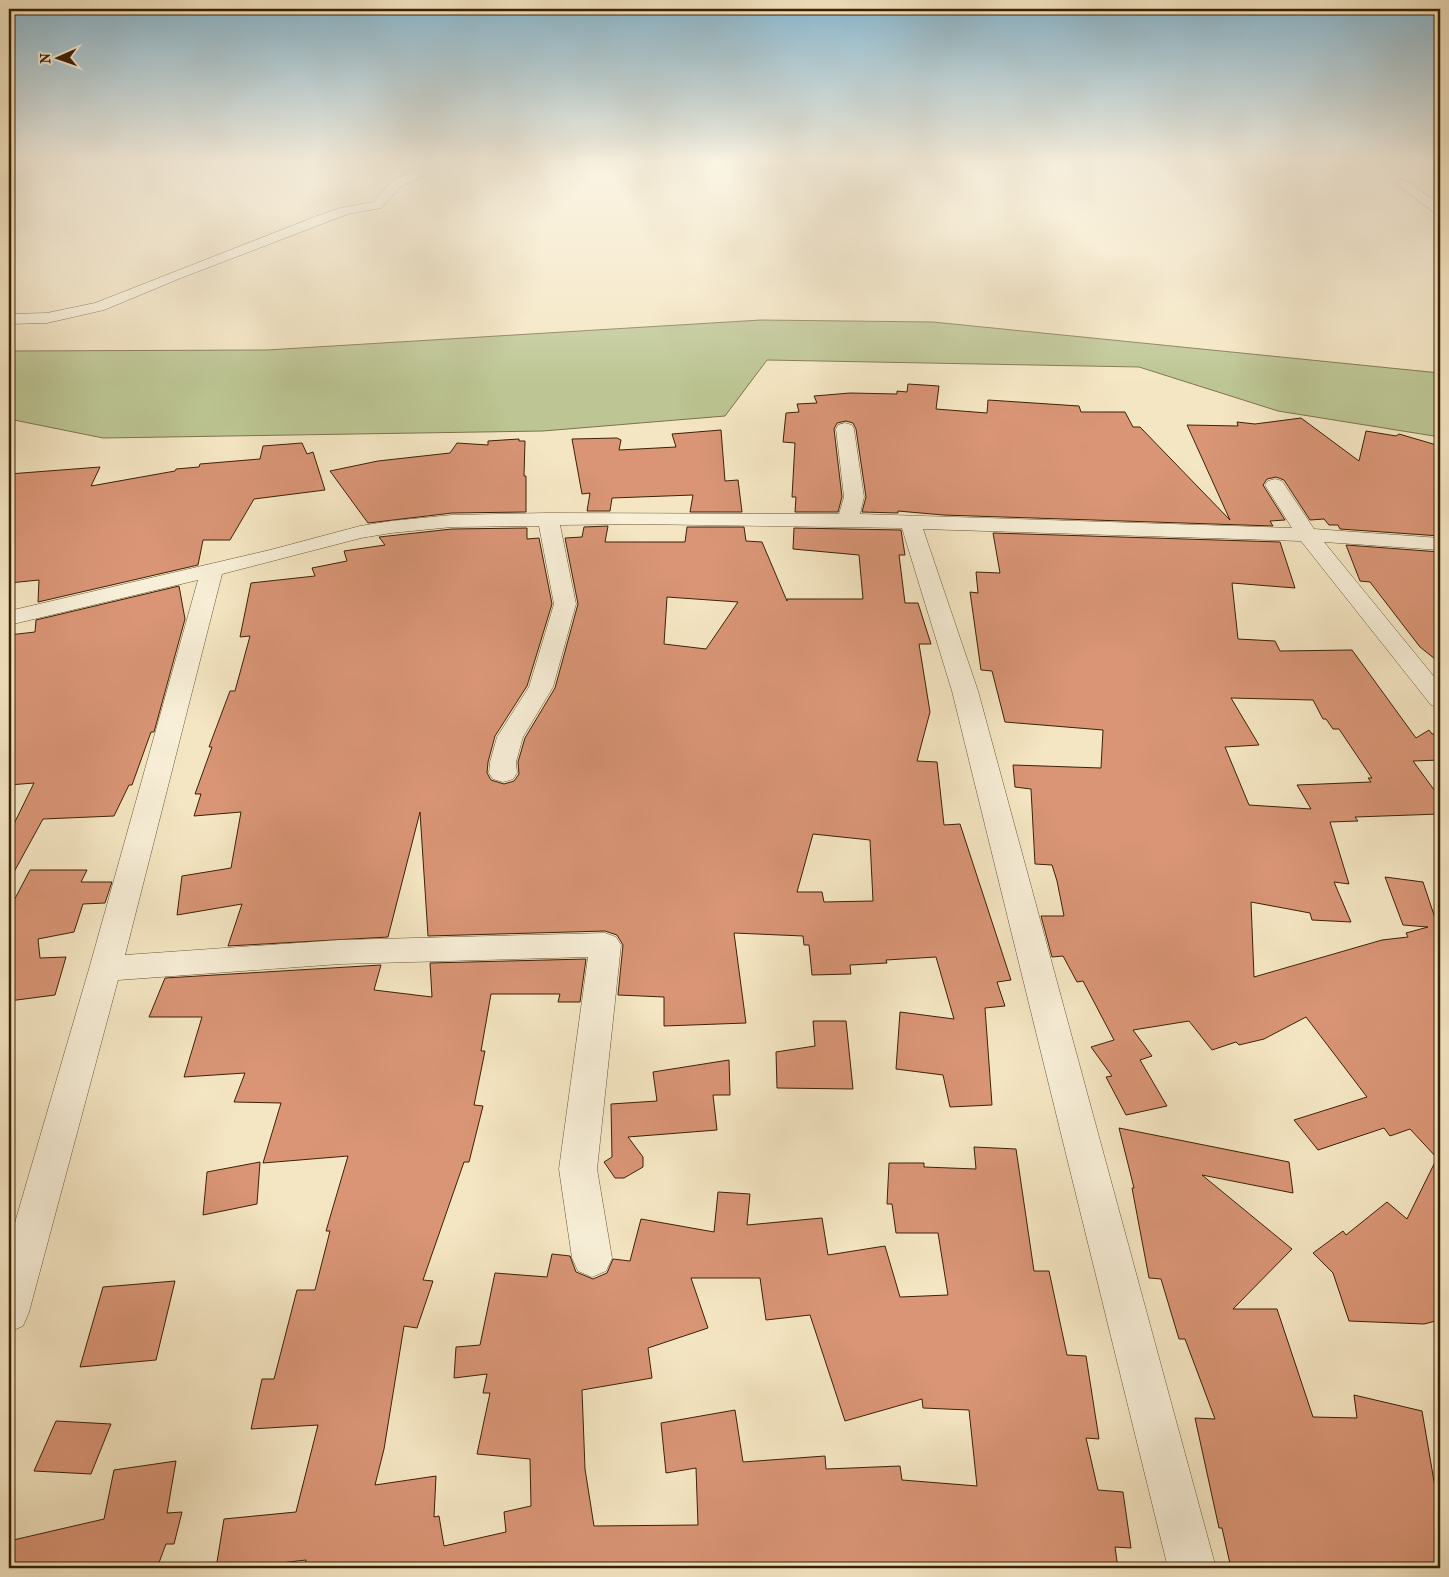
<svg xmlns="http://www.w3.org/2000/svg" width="1449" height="1577" font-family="'IM FELL French Canon',serif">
	<rect width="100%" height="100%" fill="#f5e6c3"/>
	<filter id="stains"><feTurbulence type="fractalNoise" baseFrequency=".004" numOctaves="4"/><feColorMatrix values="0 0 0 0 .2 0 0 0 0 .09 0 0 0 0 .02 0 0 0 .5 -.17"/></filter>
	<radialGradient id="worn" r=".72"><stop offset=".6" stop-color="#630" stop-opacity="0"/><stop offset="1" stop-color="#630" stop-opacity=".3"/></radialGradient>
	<path fill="#bcc593" stroke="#7c734c" d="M761 320 933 322 1440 373V437L1278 411 1139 367 767 360 725 416 543 431 103 438 9 419V351L267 350Z"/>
	<path fill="#d99576" stroke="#3c2105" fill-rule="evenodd" d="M908 384 939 386 936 409 987 413 988 400 1079 406 1081 412H1125L1133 427H1140L1230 520 1187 425 1238 426 1237 422 1255 424 1301 418 1359 461 1366 431 1396 436 1399 434 1440 446V536L1340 529 1338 525H1329L1324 519 1310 520 1284 480 1276 477 1267 479 1263 485 1285 520 1270 521 1273 526 943 515 898 511V513L862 512 866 497 856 429 853 423 846 421 837 423 834 429 842 497 838 512H795L796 497H792L795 443 783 442 786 413 799 412 797 404 817 403 814 396 850 393 897 394V391L907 392Z
		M721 430 725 481 738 480 742 512H690L693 495 612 498 610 511H587L590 493 582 494 572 439 617 438 621 440 619 450 676 447 672 434Z
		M519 439V441H525L524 476H526V512L452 513 368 523 330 471 378 461 450 453 457 443 488 445V441Z
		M302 443 307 454 313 452 325 490 254 499 230 540H203L198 565 38 602 39 580 9 583V474L100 467 91 486 175 471 176 469 199 467 200 464 260 459 263 446Z
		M608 526 605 542H685L687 527H744L746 541 762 542 787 601V599H863L859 555 793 549 794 528 901 530 905 555H899L905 603H918L931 644H919L930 712 917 761 937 762 944 825 960 824 1011 980 997 982 1005 1006 985 1008 992 1105 950 1107 943 1075 896 1069 900 1012 954 1019 936 957 886 960 887 963 850 965 851 974 812 975 809 945H804L803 936 734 933 746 1023 664 1026V997L618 995 623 945 617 935 605 931 428 936 420 812 388 937 228 946 242 904 177 915 182 876 231 868 241 812 194 816 201 794H195L212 747H209L230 691H235L250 636 240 637 251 583 315 576 312 568 347 561 344 551 385 545 379 537 452 529 527 528V539L539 538 552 604 527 686 495 736 488 762 487 773 491 780 504 784 514 781 519 774 518 762 525 738 555 688 578 604 565 538 582 537 584 527ZM667 597 738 602 706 649 664 644ZM813 834 870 840 873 901 824 902 822 892H797Z
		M993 533 1280 542 1295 588 1232 583 1238 639 1275 641 1280 651 1352 650 1416 738 1429 730 1432 734H1440V760L1413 761 1440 798V814L1355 817 1358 821 1330 822 1349 884 1334 882 1351 922 1312 920 1310 913 1251 902 1254 977 1382 940 1408 937 1406 933 1428 927 1403 925 1385 877 1423 882 1437 924 1440 923V1320L1424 1324 1349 1321 1333 1273 1313 1253 1343 1231 1346 1235 1387 1202 1407 1219 1437 1158 1410 1129 1390 1136 1384 1128 1318 1150 1294 1120 1367 1097 1306 1017 1264 1039 1239 1045 1236 1042 1212 1050 1189 1021 1133 1030 1152 1056 1140 1060 1167 1106 1126 1115 1106 1077 1112 1076 1091 1047 1114 1040 1083 981 1077 982 1063 956 1052 957 1041 916H1064L1057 881 1052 865 1035 864 1031 789 1015 787 1013 765 1101 768 1103 730 1005 722 992 671 981 670 970 592 978 593 976 572 1000 573ZM1231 698 1313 700 1323 719H1326L1333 729H1339L1372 778H1368L1371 782 1297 785 1311 809 1249 805 1225 747 1259 745Z
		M1346 545 1440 552V663L1420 647 1370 582 1360 581Z
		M179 586 185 619 154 732H151L132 785H129L114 816 43 819 9 881V834L34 783 9 785V635L35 632 36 620Z
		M30 870H87L81 882H112L105 903 83 904 74 932 38 939 40 958 66 957 55 995 9 1001V910Z
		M586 959 580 1002H558L560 994H491L481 1051H485L474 1105 483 1106 469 1162H464L423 1280 433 1281 417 1328 404 1326 384 1449 375 1485 436 1476 434 1517 439 1516 444 1546 506 1532 504 1512 531 1506 530 1459 477 1454 490 1393H483L487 1374 454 1378 456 1347 480 1345 495 1273 547 1277 552 1254 570 1256 576 1272 593 1279 607 1273 613 1259 630 1261 641 1219 714 1232 718 1192 750 1194 747 1225 822 1218 828 1255 885 1246 900 1297 948 1295 938 1233H896L892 1204H887L889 1163H924V1167L976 1169 974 1147 1016 1149 1034 1271H1049L1067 1355 1086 1356 1099 1439 1086 1438 1098 1490 1123 1492 1131 1548 1115 1547 1118 1568H305L306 1560 239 1568H216L224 1519 296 1512 318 1425 251 1429 262 1379H274L297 1290H315L330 1231H326L348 1156 263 1163 281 1103 234 1102 245 1073 184 1077 202 1017H149L165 978 381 965 374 990 432 997 430 963ZM691 1278H760L766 1320 810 1315 845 1421 922 1399 923 1408 969 1410 977 1486 902 1480 900 1466 826 1469 825 1456 743 1462 735 1410 661 1423 666 1473 696 1468 698 1525 594 1526 585 1469 582 1390 652 1378 648 1348 708 1328Z
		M813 1021H846L853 1089 777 1088 776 1052 815 1046Z
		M729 1060 730 1095H713L717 1130 628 1137 643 1157V1167L624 1178H615L604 1162 612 1157 611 1104 657 1101 653 1072Z
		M1119 1128 1289 1162 1293 1193 1202 1175 1292 1249 1233 1309H1277L1313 1417 1357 1418 1354 1395 1422 1411 1436 1493 1440 1494V1568H1231L1222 1528H1219L1195 1418 1215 1419 1185 1339H1179L1161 1279 1149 1278 1132 1188H1134Z
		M260 1162 257 1204 203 1215 207 1172Z
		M175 1281 156 1360 80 1367 103 1287Z
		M56 1421 111 1424 91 1474 34 1471Z
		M176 1461 167 1513 182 1512 174 1544H166L157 1568H9V1541L104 1519 114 1470Z"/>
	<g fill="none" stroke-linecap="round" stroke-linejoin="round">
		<g stroke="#6a5234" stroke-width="1">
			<path id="minor" d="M9 162H20L9 170Z
				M434 162H451L400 187 381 208 348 214 327 222 181 278 104 310 47 323 9 324V314L47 313 95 303 317 216 340 208 373 202 392 181Z
				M1403 179 1440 204V214L1435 213 1399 186 1397 183Z
				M845 423 852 425 854 429 864 497 860 514 1292 528 1265 485 1268 481 1275 479 1282 481 1314 529 1440 538V550L1324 542 1440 684V708L1431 705 1301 541 923 529 978 691 1216 1568H1168L952 691 902 528 637 524 560 525 576 604 553 687 523 737 516 762 517 773 513 779 503 782 493 779 489 773 490 762 497 737 529 687 554 604 539 526 452 527 391 533 361 538 222 574 125 955 340 940 605 933 616 937 621 945 597 1169 612 1258 606 1271 592 1277 578 1271 572 1258 559 1169 588 957 340 964 118 980 29 1312 23 1326 9 1332V1243L89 969 198 580 9 625V611L270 550 360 526 391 521 452 515 548 513 839 514 844 497 836 429 838 425Z"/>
		</g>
		<use href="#minor" fill="#f8efd8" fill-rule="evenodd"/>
	</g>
	<linearGradient id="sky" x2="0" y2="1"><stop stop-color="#89b9d2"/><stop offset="0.42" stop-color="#faf4e4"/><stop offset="1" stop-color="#faf4e4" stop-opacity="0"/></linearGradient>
	<rect width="1449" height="383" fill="url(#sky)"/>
	<rect width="1449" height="1577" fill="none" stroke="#f5e6c3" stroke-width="30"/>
	<rect x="10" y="10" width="1429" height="1557" fill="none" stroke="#3c2105" stroke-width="2.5"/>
	<rect x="15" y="15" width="1419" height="1547" fill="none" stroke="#3c2105"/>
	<g transform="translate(58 58) rotate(268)" stroke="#f8efd8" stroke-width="4" paint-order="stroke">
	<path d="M0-4L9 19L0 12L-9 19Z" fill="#3c2105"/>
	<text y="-8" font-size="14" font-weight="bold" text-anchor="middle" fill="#3c2105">N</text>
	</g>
	<rect width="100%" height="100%" filter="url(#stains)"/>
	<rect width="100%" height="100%" fill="url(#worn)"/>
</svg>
